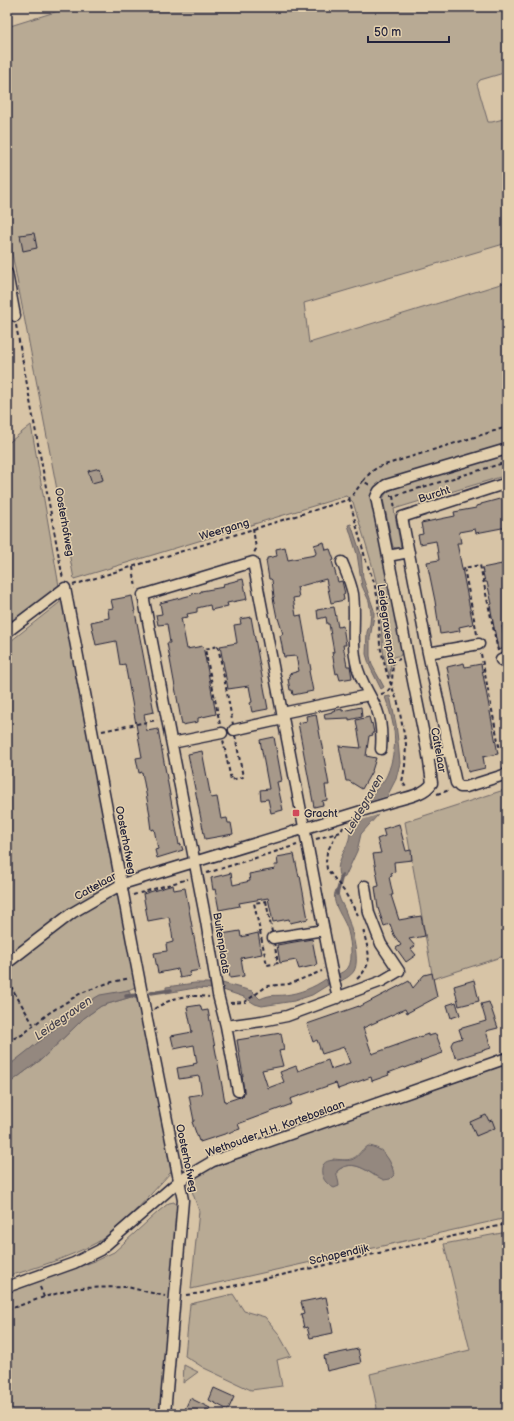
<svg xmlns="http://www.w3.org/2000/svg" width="514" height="1421" font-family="'Balsamiq Sans',sans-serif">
	<rect width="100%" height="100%" fill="#d7c4a6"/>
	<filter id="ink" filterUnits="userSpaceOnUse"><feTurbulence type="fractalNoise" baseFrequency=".025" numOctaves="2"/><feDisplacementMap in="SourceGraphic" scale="8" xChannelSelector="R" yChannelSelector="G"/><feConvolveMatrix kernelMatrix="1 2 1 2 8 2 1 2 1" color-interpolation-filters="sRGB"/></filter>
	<g filter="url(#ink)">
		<path fill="#b8aa94" stroke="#6d6668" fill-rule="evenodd" d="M71 7H507V72L480 80 477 84 488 122H492L507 118V243L304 303 309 343 507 282V443L382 483 372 492 402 652 400 656H396L391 660 390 677C379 652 383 623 379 597 374 565 362 533 353 502L346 496 74 579 7 227V27Z
			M31 425 59 586 7 627V444Z
			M507 454V475L394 509 401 548H396L393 547 383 499 386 493 395 488Z
			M64 599 137 986C122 995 102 992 86 1003 58 1022 35 1048 7 1067V644Z
			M507 789V955L433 979 405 822Z
			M131 997 141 1000 171 1172C151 1194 122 1228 96 1243 68 1258 37 1267 7 1277V1085L42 1059 84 1018 101 1006Z
			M507 1064V1218L191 1289 199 1211 192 1191V1183L196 1176 206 1170 263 1149ZM362 1150H382L393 1168 375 1176C362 1167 351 1160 337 1171L336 1177 333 1159C347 1160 353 1162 362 1150Z
			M174 1202 178 1208 163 1414H7V1293L95 1261 114 1252 159 1211 169 1203Z
			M507 1232V1414H373L377 1408 370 1374 470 1350 444 1244Z
			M233 1294 244 1311 265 1317 278 1333 291 1356 277 1360 282 1386 251 1390 204 1368 185 1356 190 1304Z
			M184 1365 198 1372 183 1383Z"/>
		<path fill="#94887f" stroke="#665f64" d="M351 524 361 554 363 578 374 610V616L370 638V656L372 665 384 687 381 689 370 667 366 654 367 632 370 624 371 613 369 601 362 586 357 554 348 525Z
			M390 696 396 724 398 741 400 763 396 779 377 816 361 834 357 851 345 877 341 879C333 867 344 854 348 842 351 835 349 828 353 822 357 814 362 805 368 798 375 791 383 784 387 775 390 768 392 761 393 754 398 736 391 714 385 697Z
			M336 890H338C338 898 342 903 345 910 350 923 361 959 354 971 350 977 344 979 339 982L337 975C340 973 345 971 348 968 354 960 350 937 347 928 343 916 330 903 336 890Z
			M326 979 328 985 312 995 294 1001 262 1006 255 1004 244 997 223 990 222 983 252 991 260 999C271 994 274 996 285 995 300 993 313 988 326 979Z
			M195 983H214L215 989 195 988 166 993V987Z
			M129 990 131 997 101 1006 84 1018 42 1059 7 1085V1067L40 1041 86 1003 100 995Z
			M368 1146C383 1147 392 1161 394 1175L390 1179 384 1180C368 1173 354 1157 337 1171 336 1177 339 1180 339 1186L334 1188C328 1185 323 1180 322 1174 319 1154 342 1162 351 1160 358 1158 362 1150 368 1146Z"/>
		<path fill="#d7c4a6" d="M390 795 380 814 350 824 362 804Z"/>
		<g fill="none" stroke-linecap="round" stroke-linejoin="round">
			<path stroke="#665f64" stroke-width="3.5" d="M337 894 342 875
				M151 993 171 990
				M126 996 137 995"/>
		</g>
		<path fill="#a7998a" stroke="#22223b" d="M34 233 37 248 23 251 20 235Z
			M100 468 103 480 92 483 88 471Z
			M507 497V527L476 533 475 529 459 532 461 543H457L473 624 459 627 460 631 440 634 435 601 427 562 439 560 436 541 420 544 418 535 423 534 421 523 455 516 454 512 476 508V506L481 505V504Z
			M324 542 326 550 330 549 334 560 332 561 338 582 342 581 345 594H343L344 600 331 603 326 579 297 587 299 597 293 598 296 616 301 615 311 670 309 671 313 691 293 695 292 690H290L288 679H290L289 674 299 671 296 656 284 657 280 636 283 634 278 618H277L273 598 274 597 272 580 271 579H269L266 560H267V558L277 556 276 549 285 547 288 560 315 555 316 553 314 545Z
			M507 563V625L502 626 506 648 498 650 490 605 492 604 487 582H485L482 568Z
			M243 579 247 599 227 603 228 606 211 610 210 605 197 608V612L187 614 188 617 181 618 187 649 203 646 216 714 198 718V722L182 725 167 643H170L167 624 158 625 156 615 162 614 160 603 192 595V594L201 592V591L224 587 223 584Z
			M132 596 154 712 144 714 147 731 158 729 177 833 179 845 181 844 183 850 157 858 155 850 158 849 154 829 151 830 149 815H150L142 772 139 773 136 758 142 757 125 664 120 665 116 641 96 645 91 622 109 618 108 609 113 608 111 600Z
			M334 607 338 627 343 626 346 645H343L347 666H350L352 678 340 680 338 673 336 674 332 652H334L329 624H327L326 617 318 619 317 610Z
			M251 617 268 709 252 712 250 703 252 702 249 686 228 689 220 646 237 643 234 625 241 624 240 619Z
			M464 663 465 667 481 664 498 754 483 757 485 768 468 772 447 667Z
			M361 707 362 717 349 720V718L325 719 324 714 332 712V711L342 709V711Z
			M316 714 329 785H325L327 800 322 801 323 805 314 807 298 723 307 721 306 716Z
			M369 717 371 724 372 723 374 733H372L373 735 369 736 366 756 376 758 372 771 362 789 349 781H346L339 746 361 748 356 720Z
			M274 737 282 781 277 782 283 810 271 813 268 799 261 800 260 790 269 789 260 740Z
			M202 751 211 798 217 797 221 819 227 818 228 823H231L233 834 205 839 188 754Z
			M399 824 406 851 411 850 412 860 394 862 395 872 391 873 392 876 389 877 393 895H391L399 920 421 916 425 936 409 939 415 946 411 949 416 955 406 962 396 948 401 945 394 935 390 924 384 926 378 908 375 887 379 886 373 854 381 853 377 839 385 836 383 829Z
			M294 854 299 877 300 876 308 919 290 923 289 919 273 922 268 898 239 903 240 906 219 910 215 889 213 890 211 878 231 873 233 885 250 881 249 874 275 869 274 865H278L277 857Z
			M173 885 174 890 185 888 200 970 189 972 190 976 180 978 178 969 158 973 154 953 167 951 166 944 173 942 172 933 169 917 148 921 143 894Z
			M240 931 241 937 258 933 262 954 241 958 244 976 230 978 222 934Z
			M312 939 317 965 299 969 296 960 280 963 277 945Z
			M432 973 437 997 407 1013 405 1009 363 1028 372 1054 428 1034V1036L436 1034 443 1053 420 1061 421 1062 405 1068 404 1067 388 1073 389 1075 372 1081 371 1077 338 1089 336 1083 290 1099 292 1104 238 1124 240 1129 200 1142V1140L199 1141 192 1122 194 1121 189 1096 202 1094 199 1076 179 1079 177 1068 194 1065 193 1064 197 1063 194 1045 174 1049 171 1036 192 1032 187 1007 200 1005 202 1011 208 1010 225 1102 243 1096 244 1093 242 1076H243L237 1040 281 1033 284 1050 279 1051 283 1066 262 1070 268 1088 284 1082 280 1072 296 1066 298 1071 328 1060 331 1069 340 1066 350 1063 344 1047 322 1054 317 1040 313 1042 307 1024 359 1006V1007L409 981 413 988 424 975Z
			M474 980 479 1001 459 1006 454 986Z
			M456 1002 460 1015 451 1018 447 1005Z
			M489 1002 498 1028 486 1031 491 1048 459 1058 455 1057 451 1045 453 1041 462 1038 459 1029 486 1021 481 1004Z
			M486 1115 489 1121 492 1120 495 1128 476 1136 470 1122Z
			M326 1297 333 1333 310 1338 307 1327 304 1328 301 1314 304 1313 301 1302Z
			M358 1349 361 1363 327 1371 324 1356Z
			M214 1388 234 1397 228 1410 209 1400Z
			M190 1398 210 1408 207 1414H183Z"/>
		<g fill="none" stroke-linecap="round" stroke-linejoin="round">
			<g stroke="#22223b" stroke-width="13">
				<path id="minor" d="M7 273 15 316
					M507 483 402 517 428 653 456 783 460 787H466L507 774
					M388 556 409 552
					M342 562C346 572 351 583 353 594 356 617 351 639 356 662 359 680 370 693 377 710 382 723 382 736 381 749
					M7 632 65 588 146 1015 183 1200 165 1414
					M428 653 479 644
					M501 660 507 658
					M282 713 369 695
					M234 730 283 719
					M172 743 222 733
					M428 755 449 751
					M273 938 324 930
					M7 963 72 913 122 884 391 802C404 798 425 795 432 783L428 755 376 497 379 491 386 485 507 449
					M226 1026 262 1021 287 1016 382 981 399 971 381 944 369 913 365 886
					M238 1091 226 1026 218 995 206 921 143 595 253 562 331 967 338 998
					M7 1287 74 1263 100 1250 179 1181 213 1161 507 1058"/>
			</g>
			<path stroke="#22223b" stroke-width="2" stroke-dasharray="4 3" stroke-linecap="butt" d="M16 325 63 579
				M363 481 371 472 378 467 507 427
				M390 496H393L507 462
				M393 496 395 509
				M349 498 366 561 374 582 378 600 380 646 387 674 398 703 402 724 406 744 405 766 402 782 406 787
				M253 528 256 549 254 553
				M133 567 136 588
				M73 585 347 500 352 496 363 481 370 485
				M477 634 464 568 480 565 498 651
				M218 646 243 777 231 780 205 649Z
				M481 654 499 746 507 744
				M502 669 507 697
				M381 694C397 692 390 671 394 661L400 659
				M102 731 157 720
				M437 794 450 790
				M337 833 327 852 326 862 327 869 344 891 358 915
				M316 839 341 832 343 827
				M207 873 297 845
				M133 895 188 879
				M266 901 278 963 267 965 254 903Z
				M357 979C376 961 367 951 363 928
				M7 980 33 1024
				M230 1003 245 1002 267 986 289 984 322 971
				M154 1009C173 997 187 994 209 997
				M7 1041 22 1035 49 1013 81 993 108 983 130 978
				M40 1287 44 1297
				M186 1295 202 1293 507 1224
				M7 1310 44 1297 77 1288 127 1287 165 1296"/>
			<use href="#minor" stroke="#e2cfad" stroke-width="10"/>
		</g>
	</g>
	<rect fill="#d1495b" stroke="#e2cfad" stroke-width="1.5" x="292" y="809" width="8" height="8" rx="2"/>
	<g text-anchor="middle" stroke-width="3" stroke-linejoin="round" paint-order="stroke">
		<g font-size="11" fill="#22223b" stroke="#e2cfad">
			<text transform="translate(434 494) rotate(-18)" y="4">Burcht</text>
			<text transform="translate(65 522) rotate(80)" y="4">Oosterhofweg</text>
			<text transform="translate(224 529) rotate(-17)" y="4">Weergang</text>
			<text transform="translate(387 624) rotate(82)" y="4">Leidegravenpad</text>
			<text transform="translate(439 750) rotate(80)" y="4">Cattelaar</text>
			<text transform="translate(126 840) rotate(79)" y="4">Oosterhofweg</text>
			<text transform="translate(95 886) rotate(-29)" y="4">Cattelaar</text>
			<text transform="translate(222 943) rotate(81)" y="4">Buitenplaats</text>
			<text transform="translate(275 1128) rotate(-20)" y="4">Wethouder H.H. Korteboslaan</text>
			<text transform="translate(187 1158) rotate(78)" y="4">Oosterhofweg</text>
			<text transform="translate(339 1254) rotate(-13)" y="4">Schapendijk</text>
		</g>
		<g font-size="11" fill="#22223b" stroke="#e2cfad" text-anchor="start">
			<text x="304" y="817">Gracht</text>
		</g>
		<g font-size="12" font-style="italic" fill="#44414f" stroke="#e2cfad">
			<text transform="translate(364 804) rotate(-60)" y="4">Leidegraven</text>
			<text transform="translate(63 1018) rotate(-35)" y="4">Leidegraven</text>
		</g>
	</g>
	<rect width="514" height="1421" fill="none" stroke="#e2cfad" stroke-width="24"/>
	<rect x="12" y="12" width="490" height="1397" fill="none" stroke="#22223b" stroke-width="1.5" filter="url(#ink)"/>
	<path d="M368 36v6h81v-6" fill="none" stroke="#22223b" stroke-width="2"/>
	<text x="374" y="36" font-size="12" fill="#22223b" stroke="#e2cfad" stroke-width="3" paint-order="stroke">50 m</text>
</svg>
